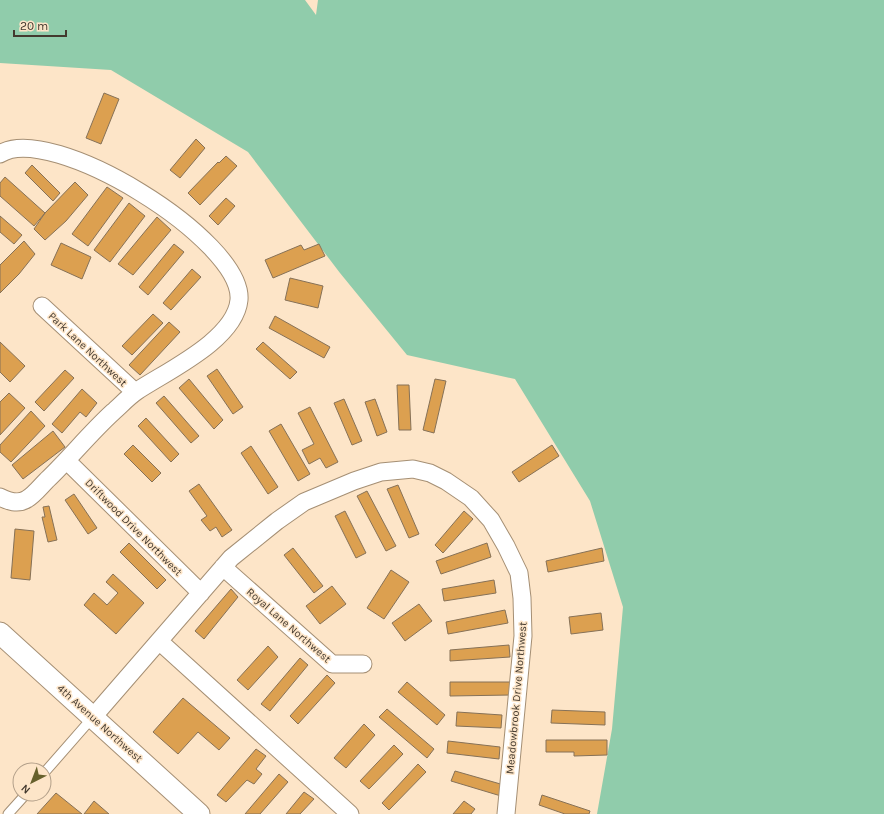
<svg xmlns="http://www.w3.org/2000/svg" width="884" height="814" font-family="Karla,sans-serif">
	<rect width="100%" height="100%" fill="#fde5c8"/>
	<path fill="#90ccab" d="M0 0H305L316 15 318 0H884V814H597L612 729 623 607 590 501 515 379 407 355 340 273 248 152 111 70 0 63Z"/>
	<path fill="#dca050" stroke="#867157" d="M104 93 119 99 101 144 86 138Z
		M196 139 205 148 180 178 170 170Z
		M226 156 237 166 200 205 188 193 218 162 219 163Z
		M32 165 60 193 53 201 25 173Z
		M5 177 45 213 34 226 0 196V183Z
		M75 182 88 195 66 221 45 240 34 229 45 213Z
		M107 187 123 198 88 246 72 234Z
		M226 198 235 206 218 225 209 216Z
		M129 203 145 216 110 262 94 250Z
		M0 216 22 235 14 244 0 232Z
		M157 217 171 230 133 275 118 264Z
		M24 241 35 254 19 274 0 293V265Z
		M61 243 91 257 82 279 51 265Z
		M174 244 184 252 148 295 139 287Z
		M319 244 325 256 273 278 265 260 301 245 304 250Z
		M192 269 201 277 171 310 163 303Z
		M290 278 323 286 318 308 285 300Z
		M153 314 163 323 132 355 122 346Z
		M275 316 330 347 324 358 269 328Z
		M169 322 180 332 140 375 129 365Z
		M0 342 25 366 10 382 0 372Z
		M263 342 297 372 290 379 256 349Z
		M217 369 243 407 233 414 207 376Z
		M65 370 74 378 44 411 35 402Z
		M189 379 223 420 214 429 179 388Z
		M435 379 446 381 434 433 423 430Z
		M397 385H409L411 430H399Z
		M82 389 97 403 86 417 80 412 62 433 52 424Z
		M9 393 25 408 0 435V402Z
		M164 396 199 436 191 443 156 403Z
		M344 399 362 441 352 445 334 403Z
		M375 399 387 432 377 436 365 402Z
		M310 407 338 462 326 468 320 458 309 464 302 450 314 444 298 413Z
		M31 411 45 426 11 462 0 452V445Z
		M146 418 179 454 171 462 138 426Z
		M281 424 310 474 298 481 269 431Z
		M53 431 65 447 23 479 12 465Z
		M133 445 161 473 152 482 124 454Z
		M552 445 559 456 519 482 512 472Z
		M251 446 278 487 268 494 241 453Z
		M199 484 232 530 222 537 216 527 210 531 201 520 207 516 189 491Z
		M398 485 419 534 409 538 387 489Z
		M367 491 396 546 386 551 357 496Z
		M74 494 97 528 88 534 65 500Z
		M49 506 57 540 48 542 42 517H45L43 507Z
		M345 511 366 553 356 558 335 516Z
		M464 511 473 519 443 553 435 545Z
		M15 529 34 531 30 580 11 578Z
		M129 543 166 580 157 589 120 552Z
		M487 543 491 557 441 574 436 561Z
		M293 548 323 586 314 593 284 555Z
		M602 548 604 561 548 572 546 561Z
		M391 570 409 582 384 619 367 608Z
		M113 574 144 603 116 634 84 605 94 593 107 605 118 593 106 582Z
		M494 580 496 593 444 601 442 589Z
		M332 586 346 604 320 624 306 606Z
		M231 589 238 597 204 639 195 631Z
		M419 604 432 621 405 641 392 623Z
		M505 610 508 623 448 634 446 622Z
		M601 613 603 630 571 634 569 617Z
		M509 645 510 657 450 661V650Z
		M268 646 278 657 248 690 237 680Z
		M300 658 308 665 270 711 261 704Z
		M327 675 335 683 298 724 290 716Z
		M407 682 445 715 437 725 398 692Z
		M450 682H511V695L450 696Z
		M183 698 230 738 219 750 198 732 178 754 153 732Z
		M387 709 434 749 427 758 379 717Z
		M552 710 605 712V725L551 723Z
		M457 712 502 715 501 728 456 726Z
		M364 724 375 735 346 768 334 758Z
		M546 740H607V755L574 756V752H546Z
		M448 741 500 747 499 759 447 753Z
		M394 745 403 754 369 789 360 781Z
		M256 749 266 756 256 769 262 774 254 784 247 780 226 802 217 795Z
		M418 764 426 772 389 810 382 803Z
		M455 771 504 785 501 796 451 781Z
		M279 774 288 782 260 814H245Z
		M304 792 314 799 300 814H286Z
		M56 793 82 814H37Z
		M542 795 590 811 589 814H565L539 805Z
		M94 801 109 814H84Z
		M464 801 475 809 471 814H453Z"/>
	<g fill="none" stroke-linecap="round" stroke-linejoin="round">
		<g stroke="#a58f74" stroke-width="11">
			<path id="service" d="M44 773 93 717
				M8 814 26 794"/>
		</g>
		<g stroke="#a58f74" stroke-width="19">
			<path id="minor" d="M0 154C50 121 244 240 239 300 235 340 167 371 137 391 128 397 121 405 113 412 90 433 70 458 47 480 41 486 34 495 27 499 18 505 8 501 0 497
				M42 306 135 392
				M67 461 201 593
				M223 567 332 664H363
				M159 641 350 814
				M93 717 231 558 277 521 304 502 354 481 381 472 413 469 430 473 446 481 471 498 491 520 506 546 519 573 522 598 523 636 506 814"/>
		</g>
		<g stroke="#a58f74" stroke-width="23">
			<path id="tertiary" d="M0 633 199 814"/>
		</g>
		<use href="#service" stroke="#fff" stroke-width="9"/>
		<use href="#minor" stroke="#fff" stroke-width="17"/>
		<use href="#tertiary" stroke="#fff" stroke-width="21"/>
	</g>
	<g text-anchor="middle" stroke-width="3" stroke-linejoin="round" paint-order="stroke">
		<g font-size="11" fill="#43392e" stroke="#fde5c8">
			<text transform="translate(88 349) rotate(43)" y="4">Park Lane Northwest</text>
			<text transform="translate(134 527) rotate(45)" y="4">Driftwood Drive Northwest</text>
			<text transform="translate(289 625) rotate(41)" y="4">Royal Lane Northwest</text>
			<text transform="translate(516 698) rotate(-85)" y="4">Meadowbrook Drive Northwest</text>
			<text transform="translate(100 723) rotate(42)" y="4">4th Avenue Northwest</text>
		</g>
	</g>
	<g transform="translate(32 782) rotate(222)"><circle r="19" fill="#fde5c8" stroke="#b3a08a"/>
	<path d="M0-3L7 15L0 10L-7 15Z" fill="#66602c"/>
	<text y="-6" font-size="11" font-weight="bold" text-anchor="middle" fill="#43392e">N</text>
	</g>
	<path d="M14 30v6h52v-6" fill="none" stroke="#43392e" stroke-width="2"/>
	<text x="20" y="30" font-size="12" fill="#43392e" stroke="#fde5c8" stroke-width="3" paint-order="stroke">20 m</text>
</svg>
